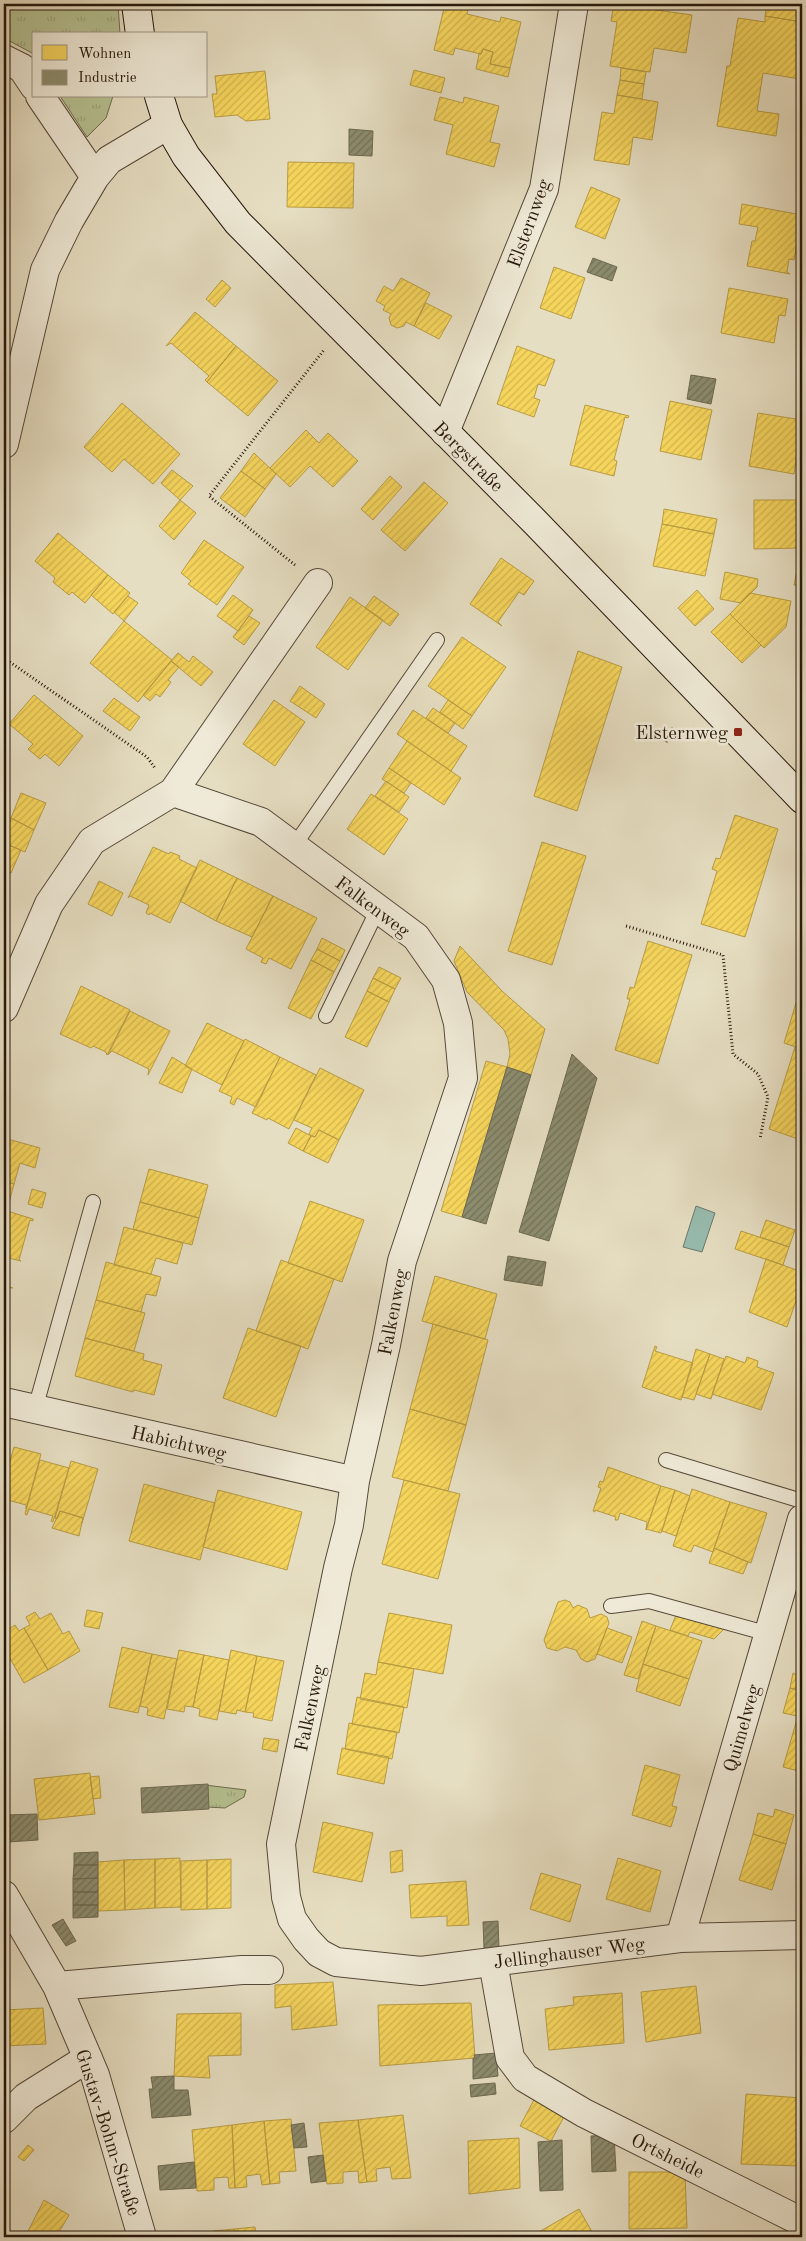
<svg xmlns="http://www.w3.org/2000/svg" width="806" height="2241" font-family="'Old Standard TT',serif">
	<defs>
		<pattern id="grass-tufts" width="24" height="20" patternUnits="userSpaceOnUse" patternTransform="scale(1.25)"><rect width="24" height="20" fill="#b6c192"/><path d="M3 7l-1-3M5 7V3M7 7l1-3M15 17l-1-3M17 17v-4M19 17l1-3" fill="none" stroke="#9ca57d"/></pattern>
		<pattern id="homes-hatch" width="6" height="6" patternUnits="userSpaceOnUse" patternTransform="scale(1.25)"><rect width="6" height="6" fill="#f6d55c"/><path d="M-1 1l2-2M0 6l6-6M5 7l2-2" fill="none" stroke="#d3b64f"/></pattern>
		<pattern id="industry-hatch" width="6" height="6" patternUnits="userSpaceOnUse" patternTransform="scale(1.25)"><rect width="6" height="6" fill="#8c8c6e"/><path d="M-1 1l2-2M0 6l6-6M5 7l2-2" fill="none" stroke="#727159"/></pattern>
	</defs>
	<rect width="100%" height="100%" fill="#e6dec2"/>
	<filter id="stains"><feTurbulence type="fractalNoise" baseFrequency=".004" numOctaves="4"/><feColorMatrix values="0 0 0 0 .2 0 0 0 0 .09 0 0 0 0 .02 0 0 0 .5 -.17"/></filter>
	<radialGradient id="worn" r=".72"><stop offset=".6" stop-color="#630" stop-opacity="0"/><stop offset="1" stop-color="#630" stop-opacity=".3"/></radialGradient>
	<path fill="url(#grass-tufts)" stroke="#6e6c4e" d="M4 4H118L120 34H34V56L32 53 4 38Z
		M60 96H113L106 118 87 137Z
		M205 1785 246 1790 244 1797 225 1808 207 1807Z"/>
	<path fill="#97bcaf" stroke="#6a7a6d" d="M696 1206 715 1213 702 1252 683 1247Z"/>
	<path fill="url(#homes-hatch)" stroke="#b89c44" d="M445 4 468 9 467 14 500 22 501 17 521 22 510 68 490 64 493 52 483 49 481 54 455 48 453 55 434 50Z
		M614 4 692 15 686 53 654 48 650 72 610 66 617 22 611 21Z
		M767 4 802 6V22L765 16Z
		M765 16 802 22 800 79 763 73 757 111 779 114 776 136 717 126 727 66H730L738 18 765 22Z
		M483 49 493 52 490 64 510 68 508 77 476 69 479 54H481Z
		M621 68 646 72 644 84 620 80Z
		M414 70 445 78 441 93 410 85Z
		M265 71 270 119 246 121 237 115 215 117 212 94H217L215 76Z
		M620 80 644 84 642 99 617 95Z
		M617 95 658 102 652 140 633 137 629 165 594 160 602 112 614 114Z
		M440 97 463 103 464 97 499 106 490 142 500 144 494 167 446 154 453 125 434 120Z
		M288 162 354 163 353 208 287 207Z
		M800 166H802V197H801Z
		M591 187 620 199 605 239 575 227Z
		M742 204 802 215 794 260 789 259 787 272 790 274 747 266 752 241H755L758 227 739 224Z
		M554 267 585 278 571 319 540 308Z
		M401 278 430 293 414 326 406 322 404 326 397 328 391 325 389 318 391 314 383 310 385 306 376 301 384 286 393 291Z
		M222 280 231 288 215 307 206 299Z
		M729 288 788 299 785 316 779 315 774 343 721 333Z
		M426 303 452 316 439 339 414 326Z
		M195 312 236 346 207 382 205 380 209 376 171 343 166 346Z
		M236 346 278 381 248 416 207 382Z
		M517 346 555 360 545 386 538 384 534 398 540 400 534 417 497 404Z
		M670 401 712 410 701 460 660 451Z
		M122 403 180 454 153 484 124 459 112 472 84 447Z
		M585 405 629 416 628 418 625 417 614 460 617 461 614 476 570 465Z
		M758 413 802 420 794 474 749 466Z
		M306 430 319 443 328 433 358 461 333 487 310 466 290 487 270 468Z
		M254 453 276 474 265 489 241 471Z
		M172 470 193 486 180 500 161 483Z
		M241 471 265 489 245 517 220 498Z
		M390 476 402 487 373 520 361 509Z
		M424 482 448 503 405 551 381 530Z
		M180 500 196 513 174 540 159 526Z
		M754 500H799V548L754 549Z
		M664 509 717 519 714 534 662 524Z
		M662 524 714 534 705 576 653 566Z
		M58 533 108 575 85 603 72 592 69 595 53 582 55 578 35 561Z
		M204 540 244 567 217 605 188 584 191 581 181 573Z
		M501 558 534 581 524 595 519 592 498 622 502 626 470 604Z
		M799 560 802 561V587L794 585Z
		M725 572 758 579 757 587 741 603 720 599Z
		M108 575 130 593 113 614 91 595Z
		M697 590 714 609 695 626 678 608Z
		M750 593 791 601 786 627 764 648 730 614Z
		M233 595 253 610 238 631 217 616Z
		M128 596 138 603 124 621 114 612Z
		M374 596 399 614 390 626 365 608Z
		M350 597 383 620 348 670 316 647Z
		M730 614 761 645 742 663 711 632Z
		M249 616 260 623 244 645 233 637Z
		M124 621 172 660 138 702 90 663Z
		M462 637 506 667 472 716 428 686Z
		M578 651 622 667 577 811 534 796Z
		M178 653 189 662 193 656 213 672 201 686 171 661Z
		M171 661 179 667 168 680 171 682 160 697 156 694 150 701 143 695Z
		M300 686 325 704 316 718 290 701Z
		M34 695 83 736 59 766 45 754 40 759 28 749 33 744 9 724Z
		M114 698 140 717 130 731 103 711Z
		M274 700 305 722 275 766 243 744Z
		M448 700 472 716 463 729 440 712Z
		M433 708 455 723 448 733 426 718Z
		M413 710 467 746 451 771 397 734Z
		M407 741 461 778 444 805 389 768Z
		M389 768 411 783 404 793 382 779Z
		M386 781 409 797 399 812 375 796Z
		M21 793 46 803 34 830 11 818Z
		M371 794 408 819 384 855 347 829Z
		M735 815 778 829 745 937 701 924 717 871 712 869 716 858 720 859Z
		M11 818 34 830 25 852 4 843V835Z
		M542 842 586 856 552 965 508 951Z
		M4 843 21 850 11 873 6 871 4 878Z
		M153 847 169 854 170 852 180 856 179 859 197 868 170 923 150 913 149 915 146 913 149 905 130 896 128 898Z
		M200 860 237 878 216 921 180 901Z
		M237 878 273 896 252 937 216 921Z
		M99 881 123 893 112 916 88 904Z
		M273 896 317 918 291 969 269 958 266 964 261 962 263 958 246 949Z
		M322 938 345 950 340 961 317 949Z
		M648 941 692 955 658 1064 615 1050 630 999H627L630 987 634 988Z
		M460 946 502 991 545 1029 531 1075 507 1067 510 1054 508 1039 504 1030 467 992 454 961Z
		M317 949 340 961 334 972 311 960Z
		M311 960 334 972 311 1019 288 1008Z
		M379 967 401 978 395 989 373 978Z
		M373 978 395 989 389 1002 367 991Z
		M802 983V1049L784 1043Z
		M81 986 130 1010 107 1055 106 1052 93 1046 91 1048 60 1034Z
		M367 991 389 1002 367 1047 345 1037Z
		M130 1011 170 1031 148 1075 149 1069 112 1051 108 1055Z
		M207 1023 244 1041 222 1085 185 1066Z
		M245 1039 280 1057 256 1107 237 1098 234 1105 230 1103 232 1097 219 1091Z
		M795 1047 802 1049V1135L801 1140 769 1129Z
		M172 1057 192 1069 182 1093 159 1083Z
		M280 1057 316 1075 289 1129 268 1118 267 1120 252 1113Z
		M486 1061 507 1067 462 1217 441 1211Z
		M320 1068 364 1090 339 1140 319 1130 315 1137 309 1134 312 1128 294 1120Z
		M296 1128 311 1136 303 1151 288 1143Z
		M319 1130 339 1140 328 1163 303 1151 311 1136 315 1137Z
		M4 1138 40 1148 35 1168 20 1163 14 1184 4 1181Z
		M149 1169 208 1185 199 1218 140 1202Z
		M4 1181 14 1184 10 1199 4 1198Z
		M32 1189 46 1193 42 1208 28 1204Z
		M4 1198 10 1199 7 1211 4 1210Z
		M310 1201 364 1220 342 1282 288 1263Z
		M140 1202 199 1218 192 1245 133 1229Z
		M4 1210 33 1219V1221L30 1220 19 1260 21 1261 4 1257Z
		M766 1220 795 1230 789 1247 760 1237Z
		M124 1227 183 1243 177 1264 156 1258 151 1274 114 1265Z
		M741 1231 789 1247 783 1265 735 1249Z
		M766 1259 802 1272V1283L787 1327 749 1312Z
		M281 1260 334 1279 308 1349 256 1331Z
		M106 1262 161 1277 156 1296 146 1294 141 1312 96 1300Z
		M435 1276 497 1294 485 1339 422 1321Z
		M4 1285 13 1288 7 1287 4 1299Z
		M96 1300 145 1313 134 1351 85 1338Z
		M4 1303 9 1304 4 1323Z
		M433 1324 488 1340 466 1425 410 1409Z
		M248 1328 301 1346 276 1417 223 1398Z
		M85 1338 144 1354 143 1360 162 1365 154 1395 134 1390 133 1392 75 1376Z
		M655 1346 657 1347 655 1351 693 1363 681 1400 642 1387Z
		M696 1349 710 1354 694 1400 682 1397Z
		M710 1354 724 1359 711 1399 696 1394Z
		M726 1356 745 1363 747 1357 758 1361 757 1367 774 1373 761 1410 712 1394Z
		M410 1409 466 1425 448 1491 392 1477Z
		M14 1447 41 1454 26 1509V1505L4 1499V1482Z
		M40 1460 69 1468 53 1522 51 1521 53 1516 29 1509 27 1515 25 1514Z
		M71 1461 98 1469 82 1523 83 1518 60 1511 57 1519 55 1518Z
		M608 1467 661 1486 646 1530 647 1522 620 1513 618 1520H615L616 1517 595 1510V1512L593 1511 601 1488 598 1487 600 1481 603 1482Z
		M404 1480 460 1494 438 1579 382 1564Z
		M144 1484 215 1503 200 1560 129 1541Z
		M661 1486 675 1490 661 1533 646 1529Z
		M692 1489 730 1502 713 1552 694 1545 691 1552 673 1546Z
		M218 1490 302 1512 287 1570 203 1547Z
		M675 1490 690 1496 676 1536 662 1531Z
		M730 1502 767 1513 751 1563 714 1548Z
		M60 1511 83 1518 79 1536 52 1528Z
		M714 1548 748 1562 743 1574 709 1563Z
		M565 1600 570 1602 573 1608 578 1605 587 1609 590 1618 601 1614 607 1617 609 1623 595 1659 587 1662 581 1659 576 1650 565 1647 557 1651 547 1648 544 1640 558 1602Z
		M87 1610 103 1613 99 1629 84 1626Z
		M35 1612 40 1619 51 1613 63 1634 69 1631 80 1651 48 1670 24 1628 30 1625 26 1617Z
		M389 1613 452 1625 443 1674 378 1662Z
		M676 1615 724 1629 714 1639 690 1632 688 1636 670 1630Z
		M642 1621 656 1626 638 1679 624 1675Z
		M15 1625 19 1631 24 1628 48 1670 24 1683 4 1648V1640L9 1636 6 1631Z
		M656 1626 702 1641 689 1679 643 1664Z
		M607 1628 632 1637 622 1663 597 1654Z
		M122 1647 152 1654 138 1713 109 1707Z
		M4 1648 9 1657 4 1661Z
		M179 1650 204 1655 193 1707 185 1706 184 1712 167 1709Z
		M231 1650 257 1656 245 1712 237 1710 236 1714 219 1711Z
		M152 1654 177 1659 164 1719 147 1715 148 1708 140 1706Z
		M204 1655 229 1660 217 1720 199 1716 200 1709 193 1707Z
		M802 1655V1678L796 1676Z
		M257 1656 284 1661 272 1721 253 1717 254 1713 245 1712Z
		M378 1662 414 1669 407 1708 360 1699 365 1673 376 1675Z
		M643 1664 689 1679 680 1706 636 1691Z
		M793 1673 802 1678V1691L790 1688Z
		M790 1688 802 1691V1717L783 1713Z
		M357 1697 404 1707 399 1733 352 1724Z
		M798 1716 802 1717V1772L783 1767Z
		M349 1723 397 1732 392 1759 345 1749Z
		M264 1738 279 1740 277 1752 262 1749Z
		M342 1748 389 1757 384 1784 337 1774Z
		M645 1765 680 1775 672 1806 677 1807 671 1827 632 1815Z
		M90 1773 95 1814 39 1820 34 1779Z
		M99 1776 101 1798 93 1799 90 1777Z
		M775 1809 794 1815 786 1844 753 1834 758 1813 773 1817Z
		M323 1822 373 1833 362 1882 313 1872Z
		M753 1834 786 1844 772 1890 739 1880Z
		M402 1850 403 1871 391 1873 390 1852Z
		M180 1858 181 1907 155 1908V1859Z
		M618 1858 661 1871 650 1912 606 1899Z
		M155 1859V1908L125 1910 124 1860Z
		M231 1859V1908L207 1909V1860Z
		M124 1860 125 1910 98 1911V1862Z
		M207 1860V1909L181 1910V1861Z
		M541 1873 581 1885 570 1922 530 1909Z
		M466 1881 469 1925 447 1926V1916L411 1918 409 1885Z
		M333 1982 337 2025 292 2030 291 2006 275 2008V1985Z
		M696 1986 701 2033 646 2042 641 1992Z
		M622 1993 624 2043 549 2050 545 2009 574 2005 573 1997Z
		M471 2003 475 2058 380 2066 378 2005Z
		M43 2008 46 2044 4 2046V2010Z
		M241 2013V2055L208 2056 210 2078 174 2076 177 2014Z
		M746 2094 802 2098V2136L799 2166 741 2164Z
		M536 2096 567 2111 551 2141 520 2126Z
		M403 2115 411 2178 392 2179 390 2167 376 2169 377 2181 367 2182 358 2120Z
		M291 2119 296 2171 279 2172 280 2183 270 2184 264 2121Z
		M358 2120 367 2182 359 2183 358 2171 343 2172V2183L327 2184 319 2123Z
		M264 2121 270 2184 262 2185 260 2174 246 2176 247 2187 235 2188 232 2125Z
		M232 2125 235 2188H229L228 2177 214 2178V2190L197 2191 192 2130Z
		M519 2138 520 2188 469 2194 468 2141Z
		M28 2145 34 2150 24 2161 18 2157Z
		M629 2172H685L687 2228 629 2229Z
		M44 2200 69 2215 56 2237H25Z
		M579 2209 595 2237H530Z
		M255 2227 256 2237H235L234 2229Z
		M234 2229 235 2237H214L213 2231Z"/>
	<path fill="url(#industry-hatch)" stroke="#6d6950" d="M349 129 373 131 372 156 349 155Z
		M593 258 617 267 612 281 587 272Z
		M691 375 716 379 711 404 687 399Z
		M572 1054 597 1078 549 1241 519 1232Z
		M507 1067 531 1075 486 1224 462 1217Z
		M508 1256 546 1262 542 1286 504 1280Z
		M208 1784 209 1809 142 1813 141 1788Z
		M37 1814 38 1840 8 1842 7 1815Z
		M98 1852V1865H74V1853Z
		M74 1865H98V1878L73 1879Z
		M98 1878V1892H73V1879Z
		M73 1892H98V1905H73Z
		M73 1905H98V1917L73 1918Z
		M63 1919 76 1941 66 1946 52 1925Z
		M498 1921 499 1948H484L483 1922Z
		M496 2053 498 2076 473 2079V2058H475L474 2055Z
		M174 2076V2090H188L191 2115 152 2118 149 2089H153L151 2077Z
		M495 2083 496 2094 471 2097 470 2085Z
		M304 2123 307 2147 294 2148 291 2125Z
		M614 2135 616 2171 592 2172 591 2136Z
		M562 2140 563 2190 540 2191 538 2142Z
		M323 2155 326 2181 311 2183 308 2157Z
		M194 2162 196 2188 160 2190 158 2166Z"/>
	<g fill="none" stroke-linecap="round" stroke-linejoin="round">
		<g stroke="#564939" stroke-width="16">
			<path id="lane" d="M294 846 437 640
				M326 1016 378 909
				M35 1409 93 1202
				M666 1460 802 1501
				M611 1606 649 1601 769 1634"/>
		</g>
		<g stroke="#564939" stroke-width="30">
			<path id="street" d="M4 59 22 68 34 86
				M40 96 95 177
				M445 432 544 189 574 4
				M4 444 45 270 69 221 95 177 109 160 168 125
				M173 792 318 583
				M4 1008 49 904 92 841 173 792 261 822 416 937 446 980 458 1023 463 1078 402 1261 386 1345 355 1481 349 1525 338 1568 281 1844 286 1897 292 1919 306 1939 319 1953 336 1962 421 1971 680 1938 802 1935
				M4 1402 355 1481
				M4 1895 57 1986 95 2075 142 2237
				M680 1938 802 1519
				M493 1962 510 2058 525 2078 584 2113 802 2222
				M57 1986 242 1970H269
				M4 2119 26 2097 88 2058"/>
		</g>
		<g stroke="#26170b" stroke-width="30">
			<path id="secondary" d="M136 4 140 34
				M159 96 168 125 186 156 238 223 536 523 802 799"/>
		</g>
		<path stroke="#26170b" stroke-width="3" stroke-dasharray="1 2.5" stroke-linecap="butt" d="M295 565 209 496 324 350
			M4 658 147 757 155 768
			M666 742 672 729 702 738
			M626 926 723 955 733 1054 758 1074 768 1097 760 1139"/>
		<use href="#lane" stroke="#efead7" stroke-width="14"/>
		<use href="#street" stroke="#efead7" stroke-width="28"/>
		<use href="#secondary" stroke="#efead7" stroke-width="28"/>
	</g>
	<rect fill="#8f2418" stroke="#efead7" stroke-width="2" x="733" y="727" width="10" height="10" rx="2.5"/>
	<g text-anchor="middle" stroke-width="5" stroke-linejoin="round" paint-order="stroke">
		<g font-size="19" fill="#26170b" stroke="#efead7">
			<text transform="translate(528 223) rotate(-70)" y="7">Elsternweg</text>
			<text transform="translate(469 456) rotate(45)" y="7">Bergstraße</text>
			<text transform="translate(373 906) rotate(37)" y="7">Falkenweg</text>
			<text transform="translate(392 1312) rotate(-79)" y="7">Falkenweg</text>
			<text transform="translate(179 1442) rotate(13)" y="7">Habichtweg</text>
			<text transform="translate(309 1708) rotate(-78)" y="7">Falkenweg</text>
			<text transform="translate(741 1728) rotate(-74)" y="7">Quimelweg</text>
			<text transform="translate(569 1952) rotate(-7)" y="7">Jellinghauser Weg</text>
			<text transform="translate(109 2132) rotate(72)" y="7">Gustav-Bohm-Straße</text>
			<text transform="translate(668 2155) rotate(26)" y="7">Ortsheide</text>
		</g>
		<g font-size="19" fill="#26170b" stroke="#efead7" text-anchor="end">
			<text x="728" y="739">Elsternweg</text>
		</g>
	</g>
	<rect width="806" height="2241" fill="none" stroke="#e6dec2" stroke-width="20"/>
	<rect x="5" y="5" width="796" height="2231" fill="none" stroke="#26170b" stroke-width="2.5"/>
	<rect x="10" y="10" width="786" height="2221" fill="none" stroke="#26170b"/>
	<rect x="32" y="32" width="175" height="65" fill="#efead7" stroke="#9f9685"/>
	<rect x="42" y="45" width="25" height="15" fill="#f6d55c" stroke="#9f9685"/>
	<text x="78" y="58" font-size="15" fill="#26170b">Wohnen</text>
	<rect x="42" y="70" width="25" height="15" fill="#8c8c6e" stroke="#9f9685"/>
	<text x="78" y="82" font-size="15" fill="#26170b">Industrie</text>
	<rect width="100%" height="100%" filter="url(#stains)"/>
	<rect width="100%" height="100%" fill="url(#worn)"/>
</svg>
